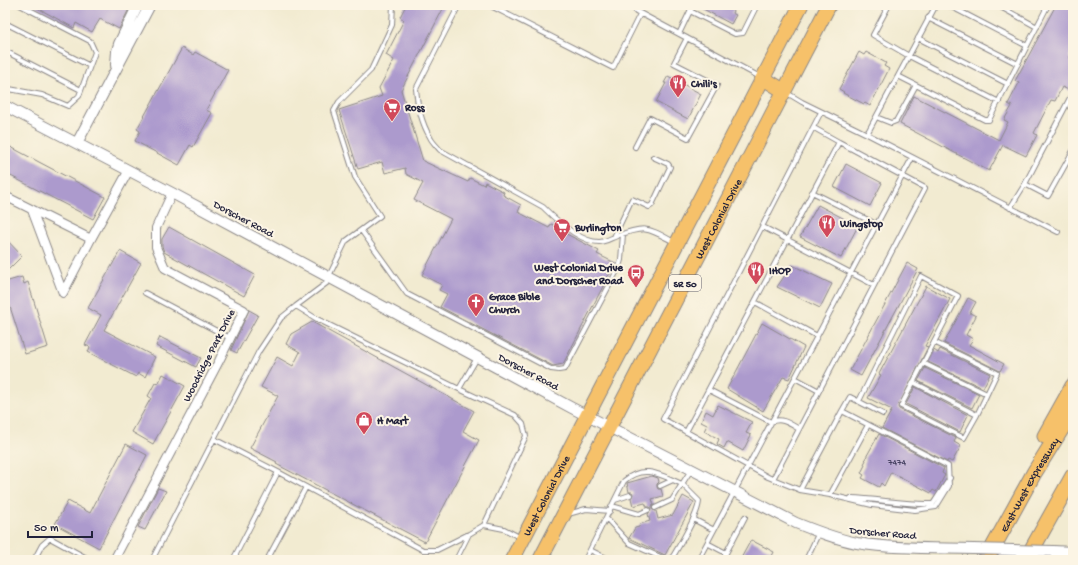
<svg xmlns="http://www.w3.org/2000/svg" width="1078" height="565" font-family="'Gochi Hand',sans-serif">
	<rect width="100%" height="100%" fill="#fcf5e5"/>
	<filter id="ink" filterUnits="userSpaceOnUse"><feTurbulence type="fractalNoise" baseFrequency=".025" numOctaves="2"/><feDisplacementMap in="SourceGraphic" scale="8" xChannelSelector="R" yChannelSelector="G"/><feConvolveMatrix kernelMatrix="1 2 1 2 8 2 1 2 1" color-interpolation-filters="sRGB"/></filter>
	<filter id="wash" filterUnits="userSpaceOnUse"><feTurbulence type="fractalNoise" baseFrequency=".012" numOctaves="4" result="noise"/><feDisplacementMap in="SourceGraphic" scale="16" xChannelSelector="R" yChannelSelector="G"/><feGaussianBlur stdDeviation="0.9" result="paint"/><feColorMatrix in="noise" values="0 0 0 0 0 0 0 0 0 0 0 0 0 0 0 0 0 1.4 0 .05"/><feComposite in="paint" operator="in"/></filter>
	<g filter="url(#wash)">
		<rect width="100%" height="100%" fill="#f2ebd1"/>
		<g id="blocks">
			<path fill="#ac9acd" d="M32 5H131L119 29 100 19 92 32 76 23 74 28Z
				M406 5H445L401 90 423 161 468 182 470 178 484 185 485 182 504 192 503 195 521 205 518 212 549 228 551 224 558 227 557 229 599 251 597 254 615 263 563 364 553 366 440 307 447 294 439 290 442 285 422 275 451 219 414 200 423 183 406 174 405 168 385 173 382 162 358 169 339 110 382 96 379 88 394 60 386 55 404 20 400 17Z
				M696 5H736L732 13 736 15 731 24Z
				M1056 5H1073V49L1069 57 1073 59V92L1062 87 1055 101 1051 100 1034 133 1037 135 1026 156 1003 145 989 171 900 124 914 96 999 140 1008 122 1004 120 1012 106 1008 104 1019 83 1015 81Z
				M182 48 193 55 195 52 228 70 206 110 212 113 193 147 190 145 179 165 135 141 140 131 137 129Z
				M859 52 864 55 866 52 886 63 884 66 889 69 870 106 865 103 864 104 843 93 844 92 839 89Z
				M668 76 701 94 688 119 656 102 666 83H664Z
				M5 144 105 197 93 219 5 173Z
				M846 164 882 183 870 206 834 187Z
				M818 205 858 226 841 258 800 237Z
				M169 227 255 275 244 296 164 252 162 246V239Z
				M5 238 22 256 5 273Z
				M120 251 141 263 104 330 155 357 145 377 138 373 136 377 88 352 90 347 85 345 101 315 88 308Z
				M907 263 918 269 861 376 850 370Z
				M792 265 832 284 820 308 777 287Z
				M22 277 24 284 28 282 48 347 25 354 5 291V282Z
				M926 286 950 299 925 346 928 347 898 407 899 409 956 438 954 442 961 446 952 462 948 460 947 462 882 428 892 410 868 398 881 375 879 374Z
				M968 298 976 302 970 313 976 316 966 335 973 339 969 345 1004 364 1000 371 944 343Z
				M249 310 258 315 237 353 231 350Z
				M312 322 474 411 463 431 479 440 425 542 276 464 277 462 250 448 278 396 261 387 277 357 293 366 300 352 286 344 291 334Z
				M762 323 804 347 789 379 783 377 763 411 727 389Z
				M160 337 201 358 196 367 156 346Z
				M940 349 990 374 983 388 928 362 934 350 938 353Z
				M925 368 979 394 972 408 918 381Z
				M163 374 185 386 153 444 132 432 151 398 148 396 155 383 158 384Z
				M915 387 968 415 960 432 906 404Z
				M718 405 752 422 746 433 751 435 743 451 727 442 724 448 717 444 719 439 704 431 707 425 701 422 706 411 713 415Z
				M879 434 944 468 942 473 945 475 936 492 933 490 931 493 891 472 884 486 881 483 879 487 862 478 864 475 861 473 865 465 864 464 866 460 865 459Z
				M126 444 147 455 99 548 55 524 68 501 90 513Z
				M652 476 658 478 659 482 657 484V487L658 489H661L663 496 652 499 654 505 652 506V509L656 511 658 519 673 515 683 496 694 502 665 555 629 538 635 528 639 527 640 524 650 521 648 514 651 510 650 507H647L645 503 633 506 631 498 633 494 632 492H629L627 483Z
				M158 488 166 491 145 530 138 527Z
				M751 540 774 552 770 560H740Z"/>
		</g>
	</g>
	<g filter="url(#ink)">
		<use href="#blocks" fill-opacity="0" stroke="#8a8686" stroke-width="1"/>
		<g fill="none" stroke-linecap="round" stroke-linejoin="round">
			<g stroke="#8a8686" stroke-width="6">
				<path id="service" d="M459 5 416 89C417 104 422 124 430 137 432 142 437 146 440 150L543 207C556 220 580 242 599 242 605 242 611 238 617 236 646 225 648 228 674 242
					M489 5 613 68 640 14
					M635 5 634 8 636 11 760 77
					M889 5 873 35 909 56 999 102
					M948 5 1027 46
					M997 5 1037 27
					M690 11 735 34 743 33 757 5
					M928 18 1018 64
					M5 23 90 66
					M679 34 693 5
					M918 38 1008 84
					M5 51 81 90
					M898 76 985 120H989L1048 5
					M5 84 9 89 42 95 68 106 79 96 95 52 90 41 20 5
					M787 93 802 102 867 134 1058 232
					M876 117 891 123 896 121 916 85
					M867 134 936 5
					M635 147 650 118 688 138 717 85 674 63 687 38
					M1025 184 1048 196 1073 151
					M812 192 876 224
					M1010 208 1025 184 1071 96H1073
					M763 227 874 285
					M361 230 407 294 551 369 559 370 565 369 619 267 621 260 623 234
					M614 237 632 199 649 207 652 205 670 167 668 164 653 157
					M329 276 346 241 380 216 355 177 334 111 339 102 371 70 392 25 393 5
					M332 279 296 306 317 319 459 389 515 415 523 424 526 436 484 525 469 534 456 560
					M145 293 230 338
					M755 302 817 336
					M923 363 987 394
					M795 378 819 391
					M913 382 977 415
					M459 389 477 358
					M709 390 771 422C782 417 790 424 799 429
					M859 401 921 276 958 296 901 406 964 438 977 415 997 373 934 342
					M842 411 850 397 883 414
					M686 432 839 142 814 128
					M214 439 278 472 423 550H437L469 534
					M773 479 925 188 839 142
					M660 486 673 480
					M800 490 842 411 948 466 949 486 936 507 915 510 872 505 830 495 800 490 768 477 663 419 821 112
					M830 495 868 425
					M851 498C879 499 905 505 933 504L950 478
					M615 500 630 495
					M612 506 639 514 648 510
					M655 508 672 500 682 484 699 501C698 516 680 544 672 558L668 560
					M568 514 586 509 610 511
					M606 518 629 543 667 560
					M693 519 714 530
					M484 525 504 529 521 538
					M707 543 726 553 745 517
					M590 550 610 560
					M34 560 42 545 50 538 90 560
					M152 560 259 351 281 318 296 306
					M233 560 278 472
					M267 560 306 487
					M585 560 624 481C644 463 662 476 682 484L691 470
					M698 560 912 158
					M723 560 726 553
					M806 560 819 532"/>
			</g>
			<g stroke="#8a8686" stroke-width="10">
				<path id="minor" d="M5 196 91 239 63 293 32 210
					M91 239 129 170
					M114 560 219 361 244 310 165 268 156 247V228L172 193"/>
			</g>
			<g stroke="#8a8686" stroke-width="12">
				<path id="tertiary" d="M116 65 117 51 119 44 138 5
					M5 106 172 193 572 408 796 523C816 531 836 539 857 543 894 549 935 548 973 549
					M77 143 150 5
					M1053 551 1073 552"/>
			</g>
			<g stroke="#8a8686" stroke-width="16">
				<g id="trunk">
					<path d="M763 78 784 91"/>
					<path id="s1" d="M512 560 801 5"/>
					<path id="s2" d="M540 560 829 5"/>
				</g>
			</g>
			<g stroke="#8a8686" stroke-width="17">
				<g id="motorway">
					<path d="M1045 436 1073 386"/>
					<path id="s3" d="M986 560 1034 473 1073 410"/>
					<path d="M1026 560 1073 476"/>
				</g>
			</g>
			<use href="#service" stroke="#fff" stroke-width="4"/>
			<use href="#minor" stroke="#fff" stroke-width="8"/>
			<use href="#tertiary" stroke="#fff" stroke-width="10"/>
			<use href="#trunk" stroke="#f6c16b" stroke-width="14"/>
			<use href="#motorway" stroke="#f6c16b" stroke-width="15"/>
			<g stroke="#8a8686" stroke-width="12" stroke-linecap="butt">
				<path id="tertiary-bridge" d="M973 549 1053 551"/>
			</g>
			<use href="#tertiary-bridge" stroke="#fff" stroke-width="10"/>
		</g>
	</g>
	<defs>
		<g id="restaurant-pin" transform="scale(0.9)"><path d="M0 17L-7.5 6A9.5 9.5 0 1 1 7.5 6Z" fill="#d1495b" stroke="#fcf5e5"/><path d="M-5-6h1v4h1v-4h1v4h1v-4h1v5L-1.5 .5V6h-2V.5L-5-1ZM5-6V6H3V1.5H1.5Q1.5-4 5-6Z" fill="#fff"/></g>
		<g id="supermarket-pin" transform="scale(0.9)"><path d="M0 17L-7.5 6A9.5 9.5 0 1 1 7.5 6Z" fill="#d1495b" stroke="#fcf5e5"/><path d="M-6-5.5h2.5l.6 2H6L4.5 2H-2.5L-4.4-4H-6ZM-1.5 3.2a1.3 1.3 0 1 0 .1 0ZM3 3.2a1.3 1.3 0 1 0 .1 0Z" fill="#fff"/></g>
		<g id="bus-pin" transform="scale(0.9)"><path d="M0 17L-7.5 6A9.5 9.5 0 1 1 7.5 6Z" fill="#d1495b" stroke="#fcf5e5"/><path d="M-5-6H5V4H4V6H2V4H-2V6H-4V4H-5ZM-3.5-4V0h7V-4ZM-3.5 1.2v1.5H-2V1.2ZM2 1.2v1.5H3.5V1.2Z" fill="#fff"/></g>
		<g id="church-pin" transform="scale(0.9)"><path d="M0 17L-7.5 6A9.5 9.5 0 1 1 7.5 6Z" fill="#d1495b" stroke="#fcf5e5"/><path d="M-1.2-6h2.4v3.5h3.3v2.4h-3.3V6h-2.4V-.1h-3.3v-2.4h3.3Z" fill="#fff"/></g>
		<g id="shop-pin" transform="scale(0.9)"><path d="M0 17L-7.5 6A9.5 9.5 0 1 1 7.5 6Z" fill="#d1495b" stroke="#fcf5e5"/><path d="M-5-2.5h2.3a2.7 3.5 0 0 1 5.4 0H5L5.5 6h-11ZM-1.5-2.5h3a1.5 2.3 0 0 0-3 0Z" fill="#fff"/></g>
	</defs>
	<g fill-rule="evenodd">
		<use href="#restaurant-pin" x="678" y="83"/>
		<use href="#supermarket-pin" x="392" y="107"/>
		<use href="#restaurant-pin" x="827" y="223"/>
		<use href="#supermarket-pin" x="562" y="227"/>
		<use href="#restaurant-pin" x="756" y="270"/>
		<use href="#bus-pin" x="636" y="273"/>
		<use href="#church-pin" x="476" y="302"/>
		<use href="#shop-pin" x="364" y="420"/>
	</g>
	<g text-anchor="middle" stroke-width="4" stroke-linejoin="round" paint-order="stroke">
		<g font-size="9" fill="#444060">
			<text x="897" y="465">7474</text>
		</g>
		<rect fill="#fcf5e5" stroke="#63616e" stroke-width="1" x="669" y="275" width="32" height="16" rx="3"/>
		<g font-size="10" font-weight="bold" fill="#22223b">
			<text x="685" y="287">SR 50</text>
		</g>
		<g font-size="11" font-weight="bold" fill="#22223b" stroke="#fcf5e5" text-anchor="start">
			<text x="691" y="87">Chili's</text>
			<text x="405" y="111">Ross</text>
			<text x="840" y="227">Wingstop</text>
			<text x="575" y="231">Burlington</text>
			<text x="623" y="271" text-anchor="end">West Colonial Drive<tspan x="623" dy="13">and Dorscher Road</tspan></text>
			<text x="769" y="274">IHOP</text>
			<text x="489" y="300">Grace Bible<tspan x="489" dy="13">Church</tspan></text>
			<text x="377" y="424">H Mart</text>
		</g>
		<g font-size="11" fill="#22223b" stroke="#fcf5e5">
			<text transform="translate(244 218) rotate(28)" y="4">Dorscher Road</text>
			<text dy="4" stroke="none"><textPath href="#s2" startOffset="385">West Colonial Drive</textPath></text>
			<text transform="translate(208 355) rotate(-63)" y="4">Woodridge Park Drive</text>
			<text transform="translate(529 371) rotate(28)" y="4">Dorscher Road</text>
			<text dy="4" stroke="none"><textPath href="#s3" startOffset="87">East-West Expressway</textPath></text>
			<text dy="4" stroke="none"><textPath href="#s1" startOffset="73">West Colonial Drive</textPath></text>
			<text transform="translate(883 532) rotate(5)" y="4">Dorscher Road</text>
		</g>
	</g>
	<rect width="1078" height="565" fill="none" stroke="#fcf5e5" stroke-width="20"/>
	<path d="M28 531v6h64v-6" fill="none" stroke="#22223b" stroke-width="2"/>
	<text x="34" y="531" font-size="12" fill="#22223b" stroke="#fcf5e5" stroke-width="3" paint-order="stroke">50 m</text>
</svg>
